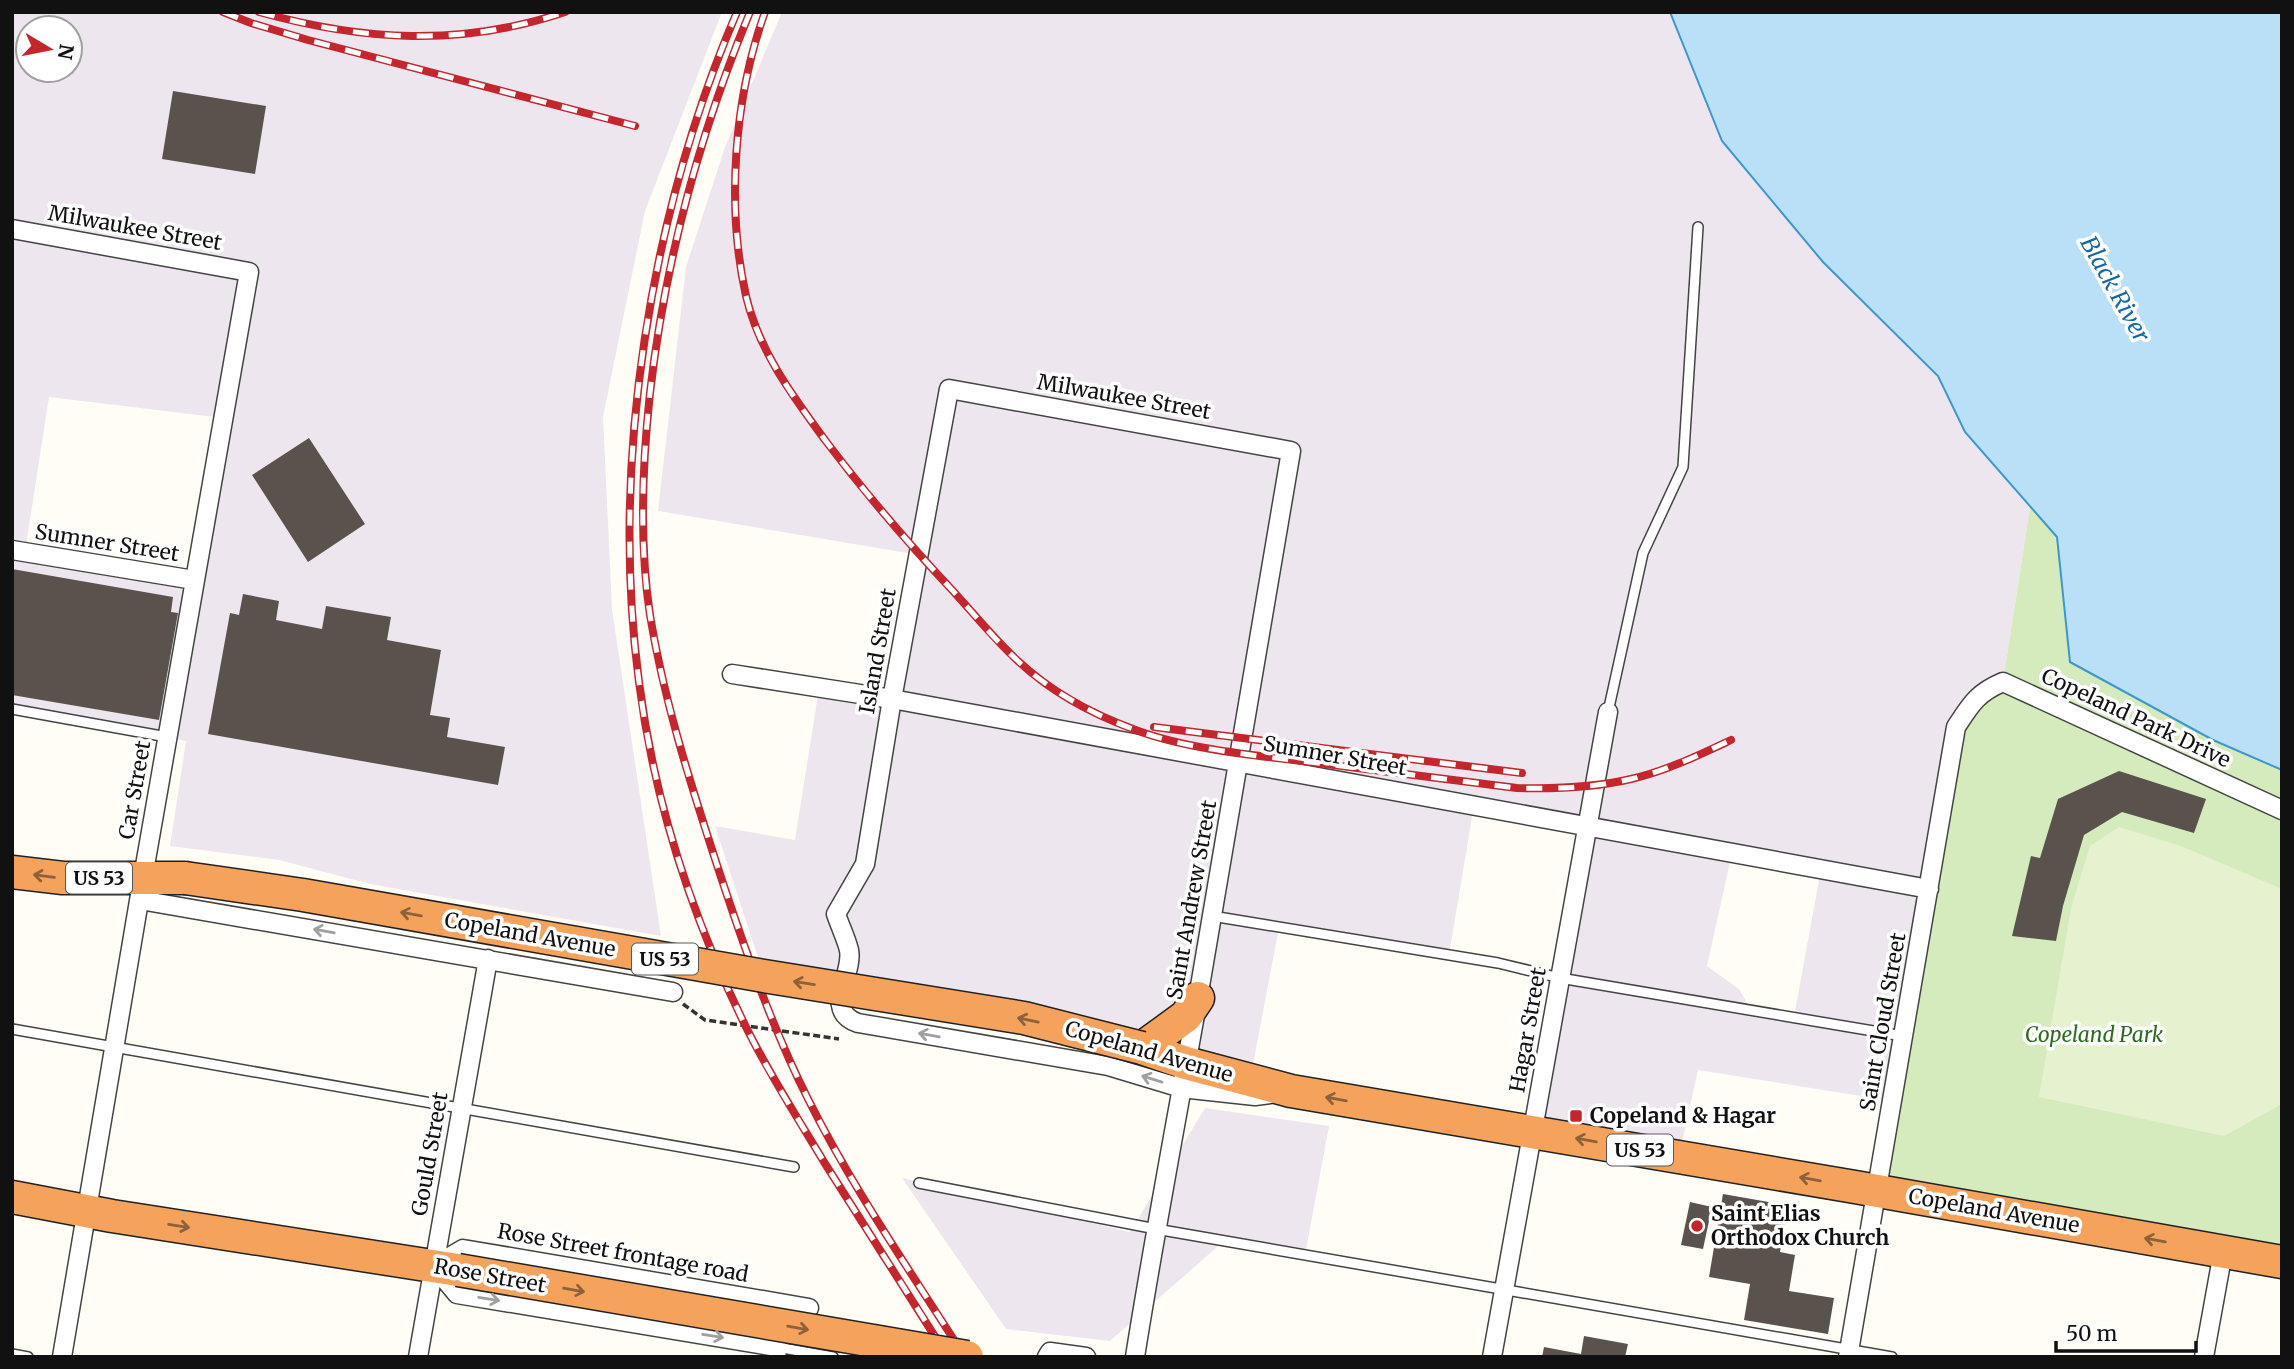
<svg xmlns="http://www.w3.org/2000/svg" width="2294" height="1369" font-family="Merriweather,serif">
	<rect width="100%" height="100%" fill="#fffdf5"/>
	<path fill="#eee6ef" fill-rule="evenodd" d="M12 12H722L645 211 603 417 612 609 661 936 370 884 279 860 170 846 186 741 12 709ZM28 28H70V70H28ZM49 397 223 418 194 580 25 552Z
		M782 12H1670L1722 141 1823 261 1938 376 1965 432 2030 507 2003 682 1892 1101 1698 1070 1679 1156 1533 1131 1588 826 1474 805 1449 955 1279 928 1250 1080 764 976 715 826 795 840 819 688 892 699 919 555 658 511 686 267 725 147ZM1732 853 1821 869 1794 1017 1751 1010 1739 989 1707 966Z
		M1205 1108 1329 1126 1305 1255 1224 1241 1110 1341 1006 1329 902 1178 1130 1232Z"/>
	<path fill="#d5ebbd" d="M2030 507 2057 537 2070 662 2213 740 2282 770V1262L1877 1191 1956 727 2003 682Z"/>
	<path fill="#e6f2cf" d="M2119 827 2181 846 2282 889V1104L2224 1136 2039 1097 2071 908 2090 846Z"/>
	<path fill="#b9e0f7" stroke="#3f96cf" stroke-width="2" d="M1670 12H2282V770L2213 740 2070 662 2057 537 1965 432 1938 376 1823 262 1722 141Z"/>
	<path fill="#5a524d" d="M173 91 266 106 255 174 162 159Z
		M309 438 365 524 308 562 252 475Z
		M12 569 173 597 171 612 178 613 159 720 12 695Z
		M243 594 279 601 276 620 322 629 326 606 391 617 387 640 441 650 430 715 450 718 447 737 505 747 498 785 208 734 230 613 239 615Z
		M2119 771 2206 799 2194 833 2122 812 2084 835 2063 906 2056 941 2012 936 2031 856 2040 858 2058 799Z
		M1723 1194 1780 1204 1778 1219 1785 1220 1780 1252 1795 1255 1789 1291 1834 1298 1828 1334 1744 1320 1750 1284 1709 1277Z
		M1690 1202 1712 1207 1703 1249 1681 1245Z
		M1584 1336 1628 1344 1625 1357H1542L1544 1347 1581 1354Z"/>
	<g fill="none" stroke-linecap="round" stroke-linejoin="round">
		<g stroke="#444" stroke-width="12">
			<path id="lane" d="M12 709 167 737
				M1608 712 1643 553 1683 467 1698 227
				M1212 916 1498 963 1560 978 1903 1036
				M12 1029 794 1167
				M919 1183 1156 1229 1892 1357
				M777 1347 833 1357
				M12 1354 28 1357"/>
		</g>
		<g stroke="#444" stroke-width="21">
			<path id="street" d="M12 229 249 272 143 877 62 1357
				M12 550 194 580
				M732 674 892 699 1929 889
				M140 900 673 992
				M418 1357 488 959
				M776 1357 777 1347 457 1294 434 1266 463 1249 809 1308
				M1047 1357 1050 1352 1086 1357
				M1135 1357C1154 1237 1177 1117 1198 998 1230 815 1260 633 1291 451L949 389 892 699 865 864 836 914C840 926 846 938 849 950 854 974 822 1011 858 1023L1108 1066 1181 1088 1255 1096 1270 1094
				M1492 1357 1608 712
				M1848 1357 1956 727C1971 704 1977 693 2003 682L2282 810
				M2204 1357 2223 1252"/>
		</g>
		<g stroke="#222" stroke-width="35">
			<path id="highway" d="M12 872 63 878H185
				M1142 1048 1186 1063 1291 1091 1855 1187 2282 1262
				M1142 1048 1186 1016 1198 998
				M12 1197 112 1216 458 1270"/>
		</g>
		<path stroke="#333" stroke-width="3.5" stroke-dasharray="7 3.5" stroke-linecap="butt" d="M683 1004 705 1020 839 1039"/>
		<use href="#lane" stroke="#fff" stroke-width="9"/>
		<use href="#street" stroke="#fff" stroke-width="18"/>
		<use href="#highway" stroke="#f5a25d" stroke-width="32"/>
		<g stroke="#c4262e" stroke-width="8">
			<path id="rail" d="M223 12 251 23 308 40 635 126
				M259 12C363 41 461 47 565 12
				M737 12C650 214 610 463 639 682 654 801 692 917 745 1025 768 1072 797 1117 824 1162 865 1227 907 1292 948 1357
				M750 12C699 135 665 261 650 393 642 467 639 542 650 615 664 701 690 782 717 865 743 944 770 1023 808 1099 853 1189 911 1272 965 1357
				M765 12C734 98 726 207 746 296 759 351 792 395 825 440 865 493 908 543 953 591 974 614 995 640 1018 661 1050 691 1092 714 1133 729 1182 748 1249 755 1302 761 1374 770 1446 779 1517 788 1555 789 1593 788 1631 779 1666 771 1699 755 1731 740
				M1154 727 1522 773"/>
		</g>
		<use href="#rail" stroke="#fff" stroke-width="5" stroke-dasharray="16" stroke-linecap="butt"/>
		<g stroke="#222" stroke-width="35" stroke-linecap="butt">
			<path id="highway-bridge" d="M185 878 303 895 764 976 1024 1018 1142 1048
				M458 1270 967 1357"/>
		</g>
		<use href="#highway-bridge" stroke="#f5a25d" stroke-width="32"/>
	</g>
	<defs><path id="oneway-shaft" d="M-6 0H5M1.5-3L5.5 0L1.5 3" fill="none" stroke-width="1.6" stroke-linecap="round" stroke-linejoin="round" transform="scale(1.75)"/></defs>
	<g stroke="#8e613b">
		<use href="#oneway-shaft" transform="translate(44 876) rotate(-173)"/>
		<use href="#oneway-shaft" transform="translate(411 914) rotate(-170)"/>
		<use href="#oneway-shaft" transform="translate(804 983) rotate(-171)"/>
		<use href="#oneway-shaft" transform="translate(1028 1020) rotate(-168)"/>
		<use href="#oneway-shaft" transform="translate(1336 1099) rotate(-170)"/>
		<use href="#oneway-shaft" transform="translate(1586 1140) rotate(-170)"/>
		<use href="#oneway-shaft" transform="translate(1810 1179) rotate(-170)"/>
		<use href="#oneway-shaft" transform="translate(179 1226) rotate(9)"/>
		<use href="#oneway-shaft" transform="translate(2155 1240) rotate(-170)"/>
		<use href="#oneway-shaft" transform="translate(574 1290) rotate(10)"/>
		<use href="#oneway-shaft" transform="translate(798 1328) rotate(10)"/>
	</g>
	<g stroke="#a0a0a0">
		<use href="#oneway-shaft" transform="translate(324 931) rotate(-170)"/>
		<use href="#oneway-shaft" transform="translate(929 1035) rotate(-170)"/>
		<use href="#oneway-shaft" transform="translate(1152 1079) rotate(-163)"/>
		<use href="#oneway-shaft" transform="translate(489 1299) rotate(9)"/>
		<use href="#oneway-shaft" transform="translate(713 1336) rotate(9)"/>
	</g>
	<g fill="#c4262e" stroke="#fff" stroke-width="2.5">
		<rect x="1569" y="1109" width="14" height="14" rx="3.5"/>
		<circle cx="1697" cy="1226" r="7"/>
	</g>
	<g text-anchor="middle" stroke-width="7" stroke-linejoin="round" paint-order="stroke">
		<g fill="#fff" stroke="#585858" stroke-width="2">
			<rect x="66" y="862.5" width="66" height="31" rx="5"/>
			<rect x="632" y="943.5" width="66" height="31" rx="5"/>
			<rect x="1607" y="1134.5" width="66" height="31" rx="5"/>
		</g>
		<g font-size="19" font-weight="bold" fill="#111">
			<text x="99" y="885">US 53</text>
			<text x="665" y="966">US 53</text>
			<text x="1640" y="1157">US 53</text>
		</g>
		<g font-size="21" fill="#111" stroke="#fff">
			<text transform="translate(135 228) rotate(10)" y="7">Milwaukee Street</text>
			<text transform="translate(1124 397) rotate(10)" y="7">Milwaukee Street</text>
			<text transform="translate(107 543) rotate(9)" y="7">Sumner Street</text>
			<text transform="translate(878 651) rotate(-80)" y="7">Island Street</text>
			<text transform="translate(2136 718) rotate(25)" y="7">Copeland Park Drive</text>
			<text transform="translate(1335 756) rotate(10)" y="7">Sumner Street</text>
			<text transform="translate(135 790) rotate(-80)" y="7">Car Street</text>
			<text transform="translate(1192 900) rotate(-80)" y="7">Saint Andrew Street</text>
			<text transform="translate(530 935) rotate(10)" y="7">Copeland Avenue</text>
			<text transform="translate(1883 1022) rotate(-80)" y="7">Saint Cloud Street</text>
			<text transform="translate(1528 1030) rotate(-80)" y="7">Hagar Street</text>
			<text transform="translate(1149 1052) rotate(16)" y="7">Copeland Avenue</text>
			<text transform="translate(430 1154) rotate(-80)" y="7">Gould Street</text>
			<text transform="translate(1994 1211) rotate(10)" y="7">Copeland Avenue</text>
			<text transform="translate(623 1253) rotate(10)" y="7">Rose Street frontage road</text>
			<text transform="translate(490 1276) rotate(10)" y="7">Rose Street</text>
		</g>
		<g font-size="21" font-style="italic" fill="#2f6b1f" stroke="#fff">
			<text x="2094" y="1042">Copeland Park</text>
		</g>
		<g font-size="21" font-weight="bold" fill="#111" stroke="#fff" text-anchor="start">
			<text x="1590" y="1123">Copeland &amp; Hagar</text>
			<text x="1711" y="1221">Saint Elias<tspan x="1711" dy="24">Orthodox Church</tspan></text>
		</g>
		<g font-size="23" font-style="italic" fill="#1768a6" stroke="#fff">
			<text transform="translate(2115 289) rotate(61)" y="8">Black River</text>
		</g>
	</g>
	<rect width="2294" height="1369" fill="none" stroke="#111111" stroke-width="28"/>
	<g transform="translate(49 49) rotate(100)"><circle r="33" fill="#ffffff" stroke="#a0a0a0" stroke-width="2"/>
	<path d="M0-5L12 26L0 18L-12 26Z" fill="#c4262e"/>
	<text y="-10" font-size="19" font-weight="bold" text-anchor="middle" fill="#111111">N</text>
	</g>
	<path d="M2056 1341v10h140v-10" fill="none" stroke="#111111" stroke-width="3.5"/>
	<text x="2066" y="1341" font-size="21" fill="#111111" stroke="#ffffff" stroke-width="5" paint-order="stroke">50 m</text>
</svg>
